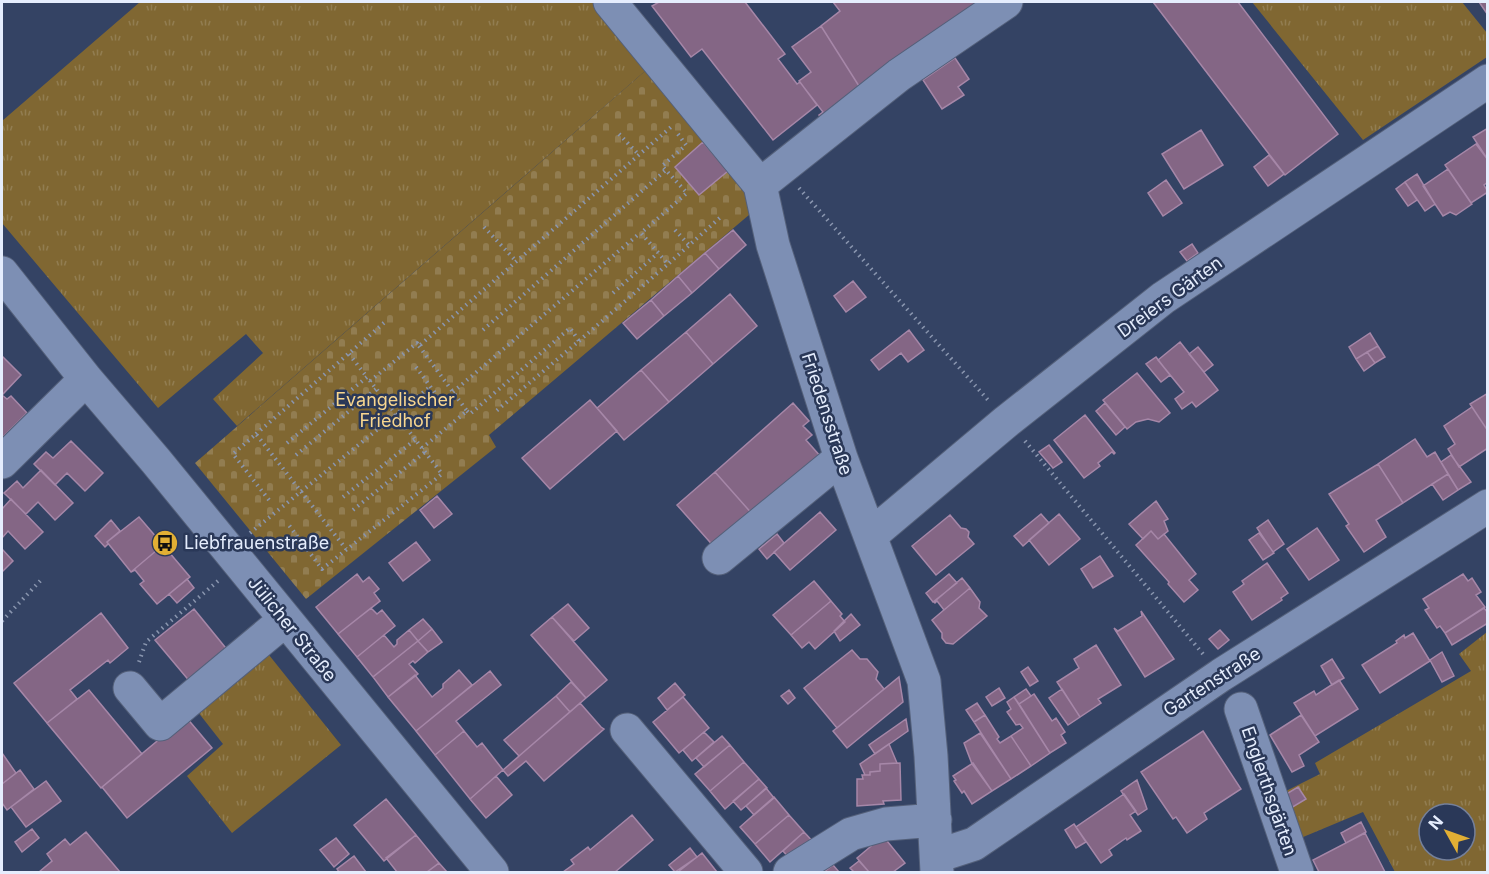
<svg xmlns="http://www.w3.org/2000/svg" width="1489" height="874" font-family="Inter,sans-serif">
	<defs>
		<pattern id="grass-tufts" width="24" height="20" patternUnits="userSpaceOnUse" patternTransform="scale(1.5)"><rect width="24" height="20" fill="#806732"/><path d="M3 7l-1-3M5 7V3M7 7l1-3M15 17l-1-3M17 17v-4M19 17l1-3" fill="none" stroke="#927d51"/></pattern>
		<pattern id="cemetery-stones" width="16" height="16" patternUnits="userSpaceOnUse" patternTransform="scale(1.5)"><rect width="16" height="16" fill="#806732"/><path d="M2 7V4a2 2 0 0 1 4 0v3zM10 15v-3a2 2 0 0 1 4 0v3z" fill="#927d51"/></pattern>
	</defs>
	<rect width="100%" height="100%" fill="#344364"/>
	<path fill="url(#grass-tufts)" fill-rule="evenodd" d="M140 2H598L652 65 237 426 213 399 263 353 246 334 158 408 2 223V121Z
		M1252 2H1462L1487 33V57L1363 140Z
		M1487 632V872H1395L1363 812 1296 840 1286 791 1320 774 1315 763 1471 671 1459 654ZM1429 814H1465V850H1429Z
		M265 650 341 745 232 833 187 776 223 744 194 707Z"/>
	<path fill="url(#cemetery-stones)" d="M652 65 749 185 756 209 489 435 496 447 306 599 195 463Z"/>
	<path fill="#846685" stroke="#a687a8" stroke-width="1.5" d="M659 2H745L785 54 778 59 797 84 800 82 817 105 773 140 702 49 691 57 652 6Z
		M833 2H995L864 94 821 26 840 11Z
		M1153 2H1238L1338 134 1285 175Z
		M1479 2H1488V15Z
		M821 26 864 94 825 121 819 115 823 112 799 81 811 72 792 47Z
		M955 58 969 79 958 87 964 95 942 109 923 80Z
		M1488 128V160L1473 137Z
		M1201 130 1223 165 1184 189 1162 154Z
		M703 142 728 171 699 195 675 167Z
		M1476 144 1488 160V182L1484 185 1488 192 1471 203 1445 165Z
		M1269 155 1284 174 1268 186 1254 167Z
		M1448 169 1472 204 1456 215 1450 212 1443 216 1423 186Z
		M1417 174 1435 204 1425 211 1405 182Z
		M1166 180 1182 203 1163 216 1148 193Z
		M1405 182 1417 200 1408 206 1396 189Z
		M733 230 746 245 719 269 705 253Z
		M1192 244 1198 253 1187 261 1180 252Z
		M705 253 719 269 692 293 678 276Z
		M678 276 692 293 664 316 651 300Z
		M853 281 866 297 846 312 834 296Z
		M730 294 757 326 713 364 686 332Z
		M651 300 664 316 637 339 623 323Z
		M909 330 924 350 908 362 901 353 879 370 871 360Z
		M686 332 713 364 669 402 641 370Z
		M1370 333 1378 346 1356 359 1349 347Z
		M1180 342 1218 390 1196 407 1192 402 1182 409 1175 399 1184 392 1158 360Z
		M1378 346 1385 357 1375 363 1367 352Z
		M1198 347 1213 365 1204 372 1189 354Z
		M1367 352 1375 363 1364 371 1356 359Z
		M2 356 21 375 2 395Z
		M1156 357 1170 375 1161 382 1146 364Z
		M641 370 669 402 624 440 597 408Z
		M1137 373 1170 413 1159 422 1148 419 1136 422 1127 429 1103 400Z
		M1488 393V431L1470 404Z
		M2 395 7 399 11 396 27 413 2 438Z
		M590 400 617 431 550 489 522 458Z
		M793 403 809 421 803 426 812 435 806 440 821 457 754 516 715 472Z
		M1105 403 1125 427 1116 435 1096 411Z
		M1472 407 1488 431V448L1459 467 1448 449 1455 444 1444 426Z
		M1085 415 1115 453 1114 454 1112 452 1098 463 1100 466 1084 478 1054 440Z
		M1415 439 1427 457 1435 452 1448 474 1403 503 1378 464Z
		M71 441 103 473 85 491 67 473 55 485 34 464 46 452 53 458Z
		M1049 445 1062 462 1053 468 1039 452Z
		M1451 455 1471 482 1458 490 1441 462Z
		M1378 464 1403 503 1376 520 1386 537 1364 552 1346 526 1349 524 1329 494Z
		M41 470 73 503 55 520 38 502 26 514 4 493 17 481 23 488Z
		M715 472 754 516 716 549 677 505Z
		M1448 474 1458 490 1443 500 1432 484Z
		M437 496 452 514 434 528 420 510Z
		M11 499 43 532 25 549 8 531 2 538V509Z
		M1156 501 1168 519 1164 521 1168 531 1158 539 1151 531 1143 539 1129 524Z
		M820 512 836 530 790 570 774 552Z
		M1041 514 1049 523 1023 546 1014 536Z
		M1059 514 1080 539 1049 565 1029 540Z
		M950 515 961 528 966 529 969 532 968 537 974 544 936 575 912 546Z
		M139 517 163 545 131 572 107 542Z
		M111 520 120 531 107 542 108 544 105 547 95 536Z
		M1268 520 1284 544 1273 552 1257 528Z
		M1317 528 1339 560 1309 580 1287 549Z
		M1151 531 1158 539 1164 534 1196 574 1189 580 1198 590 1184 602 1168 584 1169 582 1136 545Z
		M1259 533 1274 553 1263 560 1249 540Z
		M777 534 784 543 767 559 759 549Z
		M416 542 430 560 403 581 389 563Z
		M163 545 190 577 157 604 140 584 144 581 135 570 131 572Z
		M2 549 13 561 2 572Z
		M1100 556 1113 576 1093 588 1081 569Z
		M1267 563 1288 593 1281 598 1282 600 1252 620 1233 592 1244 584 1242 581Z
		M357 574 363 582 369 577 379 589 374 593 380 601 338 634 316 607Z
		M949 574 957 583 933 602 926 593Z
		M1463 574 1468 581 1472 578 1481 592 1476 595 1485 607 1445 633 1440 626 1437 628 1425 610 1429 608 1423 599Z
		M962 578 970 588 944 610 937 601 935 603 934 602Z
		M187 579 194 588 177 603 169 594Z
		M814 581 831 601 791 635 773 615Z
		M970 588 980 602 979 608 987 616 953 644 946 643 942 638V633L932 620Z
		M831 601 842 614 840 616 845 622 815 649 809 642 802 648 791 635Z
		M568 604 589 628 574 641 552 617Z
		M371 608 377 614 382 610 395 626 357 657 338 634Z
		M1484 608 1488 613V623L1452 645 1445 633Z
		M194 609 229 652 191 683 155 640Z
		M1141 611 1174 659 1145 677 1114 628 1118 631 1142 616Z
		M101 613 128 648 110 663 108 660 70 690 77 699 47 723 14 683Z
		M851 614 860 625 840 641 834 631Z
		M552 617 607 680 586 698 531 635Z
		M423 619 432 629 418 641 409 630Z
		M432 629 442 642 428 652 418 641Z
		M409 630 418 641 373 677 357 657 384 635 394 647 397 644V640Z
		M1220 630 1229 640 1218 649 1209 639Z
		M1413 633 1430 661 1380 693 1362 665 1397 643 1396 641 1404 635 1405 638Z
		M418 641 428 652 415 663 413 661 409 664 418 674 388 697 373 677Z
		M1096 645 1121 685 1098 699 1101 703 1080 717 1057 682 1079 668 1074 659Z
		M852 650 860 659H867L878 672 876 679 884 689 837 728 804 688Z
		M1442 652 1454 676 1442 682 1430 660Z
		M1332 659 1344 678 1332 685 1321 666Z
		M1028 667 1038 681 1030 686 1021 672Z
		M459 670 472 685 416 731 388 697 415 675 432 697 443 688V684Z
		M490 671 501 685 456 721 464 731 435 755 416 731Z
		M899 677 903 702 847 748 833 731Z
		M1339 680 1358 709 1315 736 1294 703 1314 691 1316 695Z
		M571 682 586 698 570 712 556 696Z
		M675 683 685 695 667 710 658 698Z
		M999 688 1005 698 992 706 986 697Z
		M1026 689 1031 696 1019 704 1014 697Z
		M1062 689 1080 717 1068 725 1049 698Z
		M89 690 142 754 101 788 47 723Z
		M789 690 795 698 788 704 781 696Z
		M1034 694 1052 721 1056 718 1065 732 1061 735 1066 743 1050 753 1019 704Z
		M556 696 570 712 519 756 504 740Z
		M683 697 709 728 679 753 653 722Z
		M1014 697 1050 753 1031 766 1011 736 1023 728 1020 724 1016 725 1007 712 1011 709 1007 702Z
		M580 703 601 727 604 729 544 781 526 761 508 776 503 770Z
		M977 703 985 715 974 722 966 710Z
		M985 715 999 737 997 739 1000 743 1011 736 1031 766 1011 779 974 722Z
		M1301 715 1319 742 1299 755 1304 766 1292 772 1270 735Z
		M186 717 212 748 127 818 102 787Z
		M906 719 908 731 875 754 869 745Z
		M464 731 477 747 482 743 503 770 470 799 435 755Z
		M1203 731 1241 789 1204 813 1207 819 1187 833 1176 817 1173 819 1141 772Z
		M704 732 714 742 692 761 683 750Z
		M980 733 1011 779 992 791 972 764 964 743Z
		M722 736 730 745 704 767 696 758Z
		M889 744 897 763 880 764V771L870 772V775H865L860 764Z
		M730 745 744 762 710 791 695 774Z
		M2 753 16 773 2 784Z
		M744 762 759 779 725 809 710 791Z
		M900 763 901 800 883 801 884 804 857 806V779H863L862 775H870V772L880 771V764Z
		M973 763 992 791 972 804 964 791 962 793 954 781 956 780 953 776Z
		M20 770 34 789 7 810 2 803V784Z
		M496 776 512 795 486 818 470 799Z
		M759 779 767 788 741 810 733 801Z
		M1137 780 1147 809 1138 815 1121 791Z
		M46 781 61 801 26 827 11 807Z
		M1298 787 1306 799 1291 808 1283 796Z
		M766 788 774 798 754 815 746 806Z
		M1124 794 1136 811 1130 815 1141 831 1127 840 1126 838 1109 850 1112 855 1101 863 1076 827Z
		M774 797 789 815 755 844 740 827Z
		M386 799 416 835 384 861 354 825Z
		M632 815 653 840 615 872H563L574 864 571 860 588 847 590 850Z
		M789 815 804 832 770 862 755 844Z
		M1361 822 1366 832 1346 843 1341 833Z
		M1074 824 1086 842 1076 848 1065 830Z
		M32 829 39 838 22 852 15 842Z
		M86 832 120 872H39L52 861 47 854 65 839 70 845Z
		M804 832 815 844 792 861 783 851Z
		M1365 833 1385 872H1319L1313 860Z
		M416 835 439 863 427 872H397L386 858Z
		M883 836 905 863 893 872H869L857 858Z
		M336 838 349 854 334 867 320 850Z
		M690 848 697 857 675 872 669 865Z
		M702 853 717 872H678L697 857Z
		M354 856 366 872H339L337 869Z
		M859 861 869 872H854L850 868Z
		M439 863 447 872H427Z
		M833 865 839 872H824Z"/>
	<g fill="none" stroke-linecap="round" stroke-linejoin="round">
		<g stroke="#54607a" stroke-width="35">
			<path id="minor" d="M610 2 760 185 773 245 841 458 924 681 931 756 937 872
				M760 185 899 75 1006 2
				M2 273 86 379 156 461 492 872
				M2 462 86 379
				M870 536 1007 421 1163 298 1488 81
				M719 558 841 458
				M130 688 160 724 285 620
				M1241 709 1297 872
				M627 730 746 872
				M937 856 974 844 1221 675 1488 506
				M790 872 851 834 886 824 935 820"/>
		</g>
		<path stroke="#8a96af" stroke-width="4" stroke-dasharray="1.5 4.5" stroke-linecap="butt" d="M619 134 639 155
			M678 134 686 145 662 166 687 193 641 233 668 264 723 215
			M799 188 988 400
			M484 227 516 261
			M675 230 689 245
			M613 293 658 253
			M483 330 666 170
			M579 341 668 264
			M419 346 467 411 422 448
			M349 354 367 377
			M416 367 446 408
			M370 381 417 343 419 346 671 127 673 129
			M453 392 640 233
			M467 411 470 414 570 328 579 341 495 412
			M256 434 385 322
			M1025 441 1203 654
			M287 443 367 377 442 474 322 569 288 524
			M296 455 376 389
			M343 497 415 440
			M269 500 233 454 256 434 346 549
			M353 510 425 452
			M250 533 431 386
			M2 621 41 580
			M139 662 146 642 218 581"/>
		<use href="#minor" stroke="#7d8fb4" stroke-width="33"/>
	</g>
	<defs>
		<g id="bus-disc" transform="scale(1.35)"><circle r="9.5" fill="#e2af34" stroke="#2a3858"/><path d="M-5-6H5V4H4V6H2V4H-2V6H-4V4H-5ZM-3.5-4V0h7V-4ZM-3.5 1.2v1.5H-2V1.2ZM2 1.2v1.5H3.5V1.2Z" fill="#111"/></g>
	</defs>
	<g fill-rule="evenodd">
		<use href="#bus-disc" x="165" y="543"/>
	</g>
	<g text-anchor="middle" stroke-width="5" stroke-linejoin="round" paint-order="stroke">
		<g font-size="18" fill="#e5edfd" stroke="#2a3858">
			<text transform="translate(1170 297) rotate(-36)" y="6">Dreiers Gärten</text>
			<text transform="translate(827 414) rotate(72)" y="6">Friedensstraße</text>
			<text transform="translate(292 629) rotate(51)" y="6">Jülicher Straße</text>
			<text transform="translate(1212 682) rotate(-33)" y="6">Gartenstraße</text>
			<text transform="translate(1269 791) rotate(71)" y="6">Englerthsgärten</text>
		</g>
		<g font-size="18" fill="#f8d68f" stroke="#2a3858">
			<text x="395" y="406">Evangelischer<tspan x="395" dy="21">Friedhof</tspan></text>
		</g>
		<g font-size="18" fill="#e5edfd" stroke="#2a3858" text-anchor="start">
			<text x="184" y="549">Liebfrauenstraße</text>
		</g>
	</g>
	<rect width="1489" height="874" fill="none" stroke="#e5edfd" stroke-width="6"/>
	<g transform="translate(1447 832) rotate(310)"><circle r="28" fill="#2a3858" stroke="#75809a" stroke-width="1.5"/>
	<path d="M0-4.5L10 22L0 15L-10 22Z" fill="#e2af34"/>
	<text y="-9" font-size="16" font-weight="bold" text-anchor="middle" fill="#e5edfd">N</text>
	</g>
</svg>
